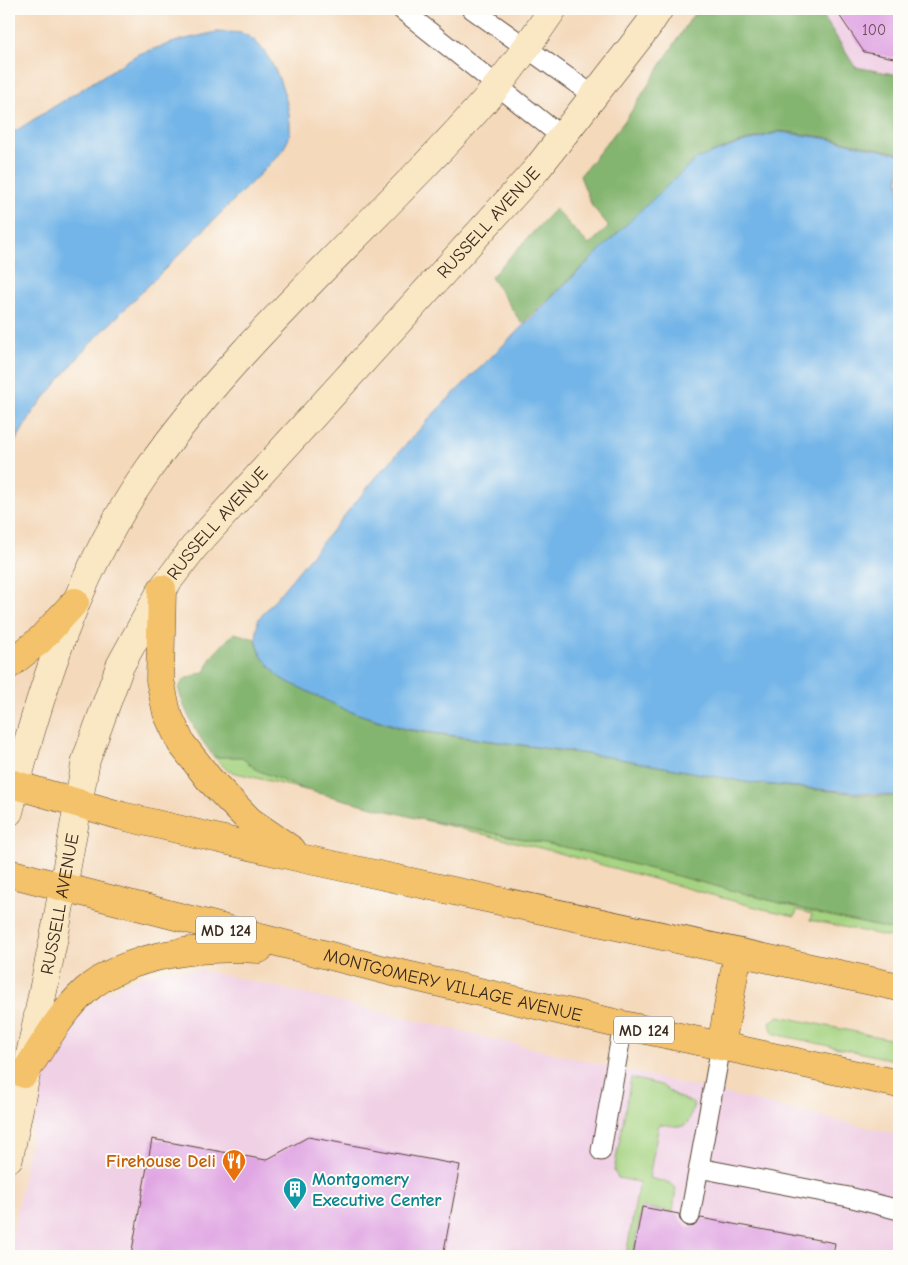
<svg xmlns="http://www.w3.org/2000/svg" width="908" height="1265" font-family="'Comic Neue',sans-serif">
	<rect width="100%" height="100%" fill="#fdfcf7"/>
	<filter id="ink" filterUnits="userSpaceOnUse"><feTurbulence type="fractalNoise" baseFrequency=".02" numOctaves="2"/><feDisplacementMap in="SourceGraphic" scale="10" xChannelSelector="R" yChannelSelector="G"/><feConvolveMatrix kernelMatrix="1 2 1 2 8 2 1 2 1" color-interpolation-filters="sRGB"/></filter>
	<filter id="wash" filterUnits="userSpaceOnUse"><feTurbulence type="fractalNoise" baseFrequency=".0096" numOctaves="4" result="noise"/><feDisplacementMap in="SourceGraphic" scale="20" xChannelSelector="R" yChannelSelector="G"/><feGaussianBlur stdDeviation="1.12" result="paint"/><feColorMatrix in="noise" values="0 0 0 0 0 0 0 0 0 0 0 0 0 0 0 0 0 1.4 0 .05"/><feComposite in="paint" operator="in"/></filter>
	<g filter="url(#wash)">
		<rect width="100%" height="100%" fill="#f4d9bb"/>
		<path fill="#f0d0e5" d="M819 9H899V75L855 67Z
			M164 970H198L229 976 899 1135V1256H9L39 1092 48 1061 64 1032 86 1009 109 991 136 978Z"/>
		<path fill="#a5d381" stroke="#707e50" d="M214 757H241L257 770 306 790 228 771Z
			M412 817 574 849 830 916 899 931V939L810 920 812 914 797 910 795 916 759 908 544 849Z
			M779 1016 899 1041V1061L779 1035 773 1033 770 1024 771 1021Z
			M631 1078 661 1085 678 1097 694 1103C688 1132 685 1127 659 1124L649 1178 670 1183 676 1188 673 1212 642 1207 633 1256H626L639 1182 618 1178 614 1171Z"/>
		<path fill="#84b56f" stroke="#607046" d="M716 9H819L855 67 899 75V153L824 137 780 131 738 143 697 159 522 324 491 277 555 209 589 245 609 226 592 206 580 176 627 118 693 15Z
			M234 633 255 639 262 657 280 678 346 710 406 730 609 757 750 783 879 796H899V931L830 916 574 849 412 817 306 790 257 770 241 757H214C197 735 186 715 178 688L185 679 206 671 211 657Z"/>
		<path fill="#73b5e8" stroke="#577083" d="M217 32C225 33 237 31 244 34 272 46 292 104 290 132 290 139 284 147 281 153L86 348 35 409 9 452V135L138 54 181 40Z
			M779 132 824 138 899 154V796L751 783 610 757 406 729 346 710 280 678 262 657 256 639 258 620 378 475 438 409 638 213 696 159 738 144Z"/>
		<g id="blocks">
			<path fill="#e0a6e3" d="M835 9H899V59L864 52Z
				M308 1137 460 1165 443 1256H131L152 1139 266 1160Z
				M642 1207 679 1214 680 1220 688 1227 694 1226 701 1218 835 1243 833 1256H633Z"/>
		</g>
	</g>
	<g filter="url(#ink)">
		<use href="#blocks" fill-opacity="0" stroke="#574436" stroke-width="1"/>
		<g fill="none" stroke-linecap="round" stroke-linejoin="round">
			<g stroke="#574436" stroke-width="21">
				<path id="lane" d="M401 9 562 137
					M472 9 594 96
					M601 1151 623 1025
					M699 1168 849 1197 899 1210
					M690 1216 721 1046"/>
			</g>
			<g stroke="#574436" stroke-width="29">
				<g id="secondary">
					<path d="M9 812C39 693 77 572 148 470 221 366 316 278 404 187 436 154 469 121 498 85 518 61 535 35 553 9"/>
					<path id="s1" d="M9 1158 56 927 86 760 120 666 162 589 194 547 536 170 648 26 659 9"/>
				</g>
			</g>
			<g stroke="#574436" stroke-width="29">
				<g id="primary">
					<path d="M162 589 160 680 167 713 181 743 209 779 250 821 292 850"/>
					<path d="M9 665 40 640 75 602"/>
					<path d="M9 783 122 816 305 859 899 987"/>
					<path id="s2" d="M9 873 389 971 623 1025 899 1084"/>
					<path d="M721 1046 738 953"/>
					<path d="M24 1074C43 1046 60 1014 85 991 128 953 204 946 259 949"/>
				</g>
			</g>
			<use href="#lane" stroke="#fff" stroke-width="19"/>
			<use href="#secondary" stroke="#fae7c3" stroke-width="28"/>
			<use href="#primary" stroke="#f3c26a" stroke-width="28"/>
		</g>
	</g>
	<defs>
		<g id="restaurant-pin" transform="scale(1.25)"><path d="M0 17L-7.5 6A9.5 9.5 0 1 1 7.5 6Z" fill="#e8710a" stroke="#fdfcf7"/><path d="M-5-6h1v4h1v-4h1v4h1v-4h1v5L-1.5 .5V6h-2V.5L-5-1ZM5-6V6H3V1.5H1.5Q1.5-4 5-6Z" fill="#fff"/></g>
		<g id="building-pin" transform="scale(1.25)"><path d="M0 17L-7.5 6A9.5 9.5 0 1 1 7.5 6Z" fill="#0f9aa8" stroke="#fdfcf7"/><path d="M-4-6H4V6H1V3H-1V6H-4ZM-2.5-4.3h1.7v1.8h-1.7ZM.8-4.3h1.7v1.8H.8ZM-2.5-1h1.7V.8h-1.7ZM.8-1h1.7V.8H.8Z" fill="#fff"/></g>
	</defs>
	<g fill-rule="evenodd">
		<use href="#restaurant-pin" x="234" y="1161"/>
		<use href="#building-pin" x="295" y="1189"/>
	</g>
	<g text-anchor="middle" stroke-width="4" stroke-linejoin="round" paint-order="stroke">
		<g font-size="15" fill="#64494f">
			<text x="874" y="35">100</text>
		</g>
		<g fill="#fdfcf7" stroke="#75695f" stroke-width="1">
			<rect x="196" y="916.5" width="60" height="27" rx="4"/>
			<rect x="614" y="1016.5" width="60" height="27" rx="4"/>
		</g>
		<g font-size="16" font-weight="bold" fill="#3b2a1e">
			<text x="226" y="936">MD 124</text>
			<text x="644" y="1036">MD 124</text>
		</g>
		<g font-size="18" fill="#3b2a1e" stroke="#fdfcf7">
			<text dy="6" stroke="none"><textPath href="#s1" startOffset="1084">RUSSELL AVENUE</textPath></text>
			<text dy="6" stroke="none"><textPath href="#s1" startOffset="679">RUSSELL AVENUE</textPath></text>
			<text dy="6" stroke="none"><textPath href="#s1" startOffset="259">RUSSELL AVENUE</textPath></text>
			<text dy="6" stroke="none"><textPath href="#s2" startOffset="458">MONTGOMERY VILLAGE AVENUE</textPath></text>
		</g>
		<g font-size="18" font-weight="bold" fill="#c56008" stroke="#fdfcf7" text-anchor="end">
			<text x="216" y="1167">Firehouse Deli</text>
		</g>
		<g font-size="18" font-weight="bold" fill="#0d838f" stroke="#fdfcf7" text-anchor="start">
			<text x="312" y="1185">Montgomery<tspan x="312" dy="21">Executive Center</tspan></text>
		</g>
	</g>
	<rect width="908" height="1265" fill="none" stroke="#fdfcf7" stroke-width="30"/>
</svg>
